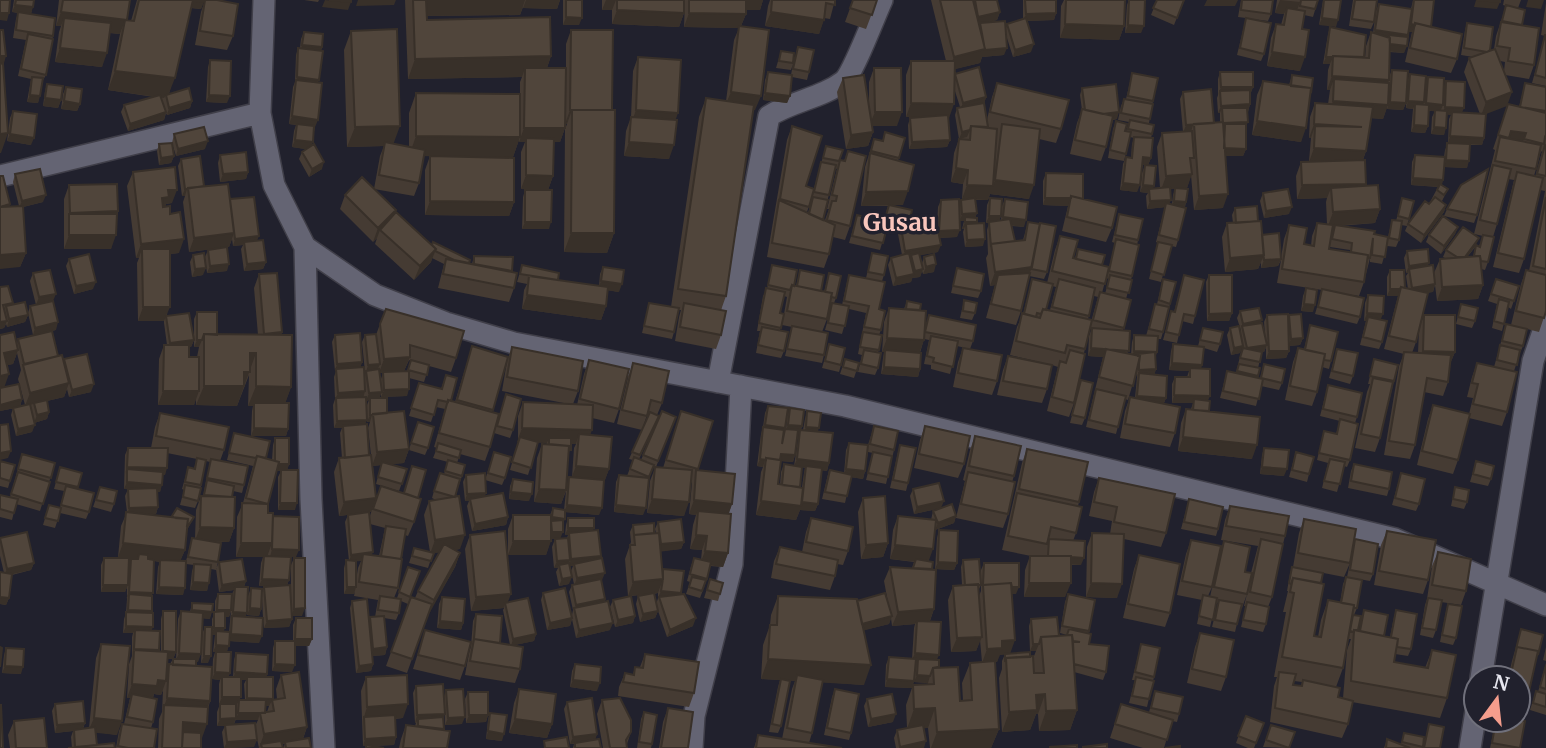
<svg xmlns="http://www.w3.org/2000/svg" width="1546" height="748" font-family="Merriweather,serif">
	<rect width="100%" height="100%" fill="#21212d"/>
	<g fill="none" stroke-linecap="round" stroke-linejoin="round">
		<g stroke="#403f49" stroke-width="24">
			<path id="street" d="M264 0 260 113 274 185 305 247 311 499 324 748
				M0 176 260 113
				M305 247 375 295 446 323 514 343 845 406 1395 539 1546 605
				M718 382 769 116C792 101 822 98 844 81 853 73 875 15 882 0
				M1481 678 1533 361 1546 323
				M692 748 694 716 732 564 741 386
				M1470 748 1476 711"/>
		</g>
		<use href="#street" stroke="#646473" stroke-width="21"/>
	</g>
	<path fill="#453b33" fill-rule="evenodd" d="M14 0H34L31 14 53 36 46 75 42 82 38 103 27 102 31 79 18 76 26 40 13 38 16 19 18 13 12 12Z
		M59 0H130L127 20 131 21 137 0H204L201 9 191 8 169 94 192 101 190 108 167 115 166 113 164 120 128 131 121 112 124 105 154 97 108 90 120 34 109 33 102 67 55 62 59 32 61 26H56Z
		M205 0 233 36 227 50 195 45 201 12Z
		M304 0H319L318 2Z
		M405 0H560L557 9 523 8V7L520 15 427 16V20L551 56 547 68H566V44L571 30 612 110 614 233 607 253 564 252 565 129 567 124H565V128L560 142H554L553 176 548 190 521 189V152L525 142H519V140L513 157 431 156 514 202 509 216 425 215V170L430 156H424L419 183 414 196 374 189 396 210 395 214 432 245 469 263 472 264 474 256 512 272 514 288 509 302 438 288 444 264 432 258 431 262 414 280 375 244 377 238 373 242 340 209 345 195 374 189 380 156 384 146 347 147 344 50 351 31 393 144 409 147V113L416 93 520 94V82L522 77 408 79Z
		M563 0H582L579 25H563Z
		M602 0H684V13L679 27 612 24V10H602Z
		M685 0H763L760 10H746V14L741 26 755 110H753L726 296 721 310V335L716 349 675 341 679 317 681 310H678L674 332 672 339 642 333 649 303 671 307 699 117 706 98 726 101 734 40 739 28 684 27Z
		M770 0H835L830 19 824 18 819 34 765 26 768 6Z
		M853 0H877L866 29 845 22Z
		M931 0H997L1000 12 997 20 985 23 1006 28 1007 24 1023 19V0H1056V13L1054 20 1027 21 1031 52 1013 57 1006 35 1004 55 982 57 980 63 954 69V76L955 74 986 97 984 104 987 120 992 97 997 83 1061 129 1056 143 1039 139 1029 199 990 194 988 200H975L977 213 975 218 983 246 965 247 963 232 964 229H962L964 221H960L957 237 939 238 938 252 920 255 922 263 924 257 934 272 923 274 922 271 920 277 912 278 911 282 893 286 888 265 891 258 902 255 898 234 900 230 887 227 880 250 849 243 857 215 883 222 888 206H861L865 167 874 139 883 141 885 132 905 138 898 161 903 205H892L912 210 908 226 937 227 938 207 941 200 959 203 961 200 967 199H962L963 184 951 182 954 153 959 139 955 115 957 108 960 107 954 88 949 118H948L950 140 947 147 909 149 908 125 910 118 915 117H906V75L911 61H946Z
		M1064 0H1125L1124 26 1119 40 1060 38 1061 6Z
		M1129 0H1145L1141 33H1125L1127 5Z
		M1157 0H1184L1174 25 1151 15Z
		M1241 0H1273L1271 14 1268 21 1251 19 1264 54 1261 61 1237 55 1246 18 1238 17Z
		M1277 0H1318L1313 17 1304 15 1302 29 1300 71 1267 66 1271 38 1276 24 1281 25 1284 14 1275 13Z
		M1323 0H1341L1319 25Z
		M1353 0H1377L1374 22 1371 29 1349 26Z
		M1413 0H1434L1431 27 1457 59 1451 73 1405 62 1412 32H1408L1404 53 1389 52V77L1392 70 1406 103 1403 110 1387 109V107L1383 119 1371 118 1366 151 1363 160 1366 184 1365 186 1380 209 1375 223 1339 226 1374 234 1388 237 1392 220 1396 221 1402 198 1409 219 1407 226 1401 225 1399 240 1396 247 1387 246 1382 264 1370 262V258L1364 282 1359 296 1346 294 1360 317 1357 324 1315 314 1322 290 1277 283 1281 260 1278 266 1261 268V262L1258 269 1225 272 1222 237 1227 223H1233L1232 215 1235 208 1262 236 1281 258 1284 239 1289 225 1304 244 1311 246 1312 236 1317 223 1327 224 1326 202 1327 198 1297 199 1296 176 1301 162 1309 161 1311 138H1309L1310 117 1315 103 1328 104 1330 90H1327L1328 70 1330 64H1323L1328 34 1330 27 1363 58H1365L1366 46 1371 32 1373 33 1376 11 1379 4 1411 9ZM1330 247 1350 250V252L1329 249Z
		M1504 0H1521L1518 8 1534 65 1529 79 1505 75 1486 114 1484 138 1482 145H1470L1467 168 1444 167 1442 185 1448 189 1442 201 1446 205 1444 212 1421 243 1405 231 1408 224 1429 204 1438 187 1411 185 1412 162 1415 155 1444 157 1445 150 1448 143 1449 119 1451 115 1447 114 1444 135 1431 134 1432 117 1435 111H1429L1428 126 1425 133 1411 132 1413 109 1406 108 1407 82 1410 74 1425 82 1428 77 1444 87 1446 81 1462 113 1480 114 1464 72 1469 58 1473 57 1461 55 1465 30 1467 23 1490 50 1494 49 1496 36 1506 6 1503 5ZM1500 61 1505 62 1504 71Z
		M1546 3V86L1532 83 1545 36 1541 35Z
		M304 32 322 47 321 51 318 82 315 127 311 146 322 169 309 177 299 159 302 152 306 149 292 147 294 131 296 125 289 124 293 87 295 82 296 55 298 48H300L301 39Z
		M798 47 809 72 807 80 792 77 790 96 787 103 763 100 765 80 768 72 791 75 793 64 791 70 776 68 781 51 794 62Z
		M638 57 675 120 669 159 624 156 626 131 631 117 633 71Z
		M210 60 227 103 206 102 208 67Z
		M874 68 897 126H872L873 132 868 146 846 149 837 92 843 78 869 109V82Z
		M1220 72 1253 87 1250 95V104L1248 112 1246 126V149L1243 156H1225L1223 208 1194 210 1191 175 1187 188H1181L1186 202 1178 240 1176 247 1171 246 1161 282 1149 279 1158 243 1156 242 1165 207 1147 209 1146 196 1148 193 1140 192 1142 173 1145 165 1153 189 1160 188 1157 147 1162 133 1183 132 1180 99 1183 92 1214 123 1220 122V113H1218L1217 98 1218 95V79ZM1170 189H1175L1173 195 1172 204H1169Z
		M1132 73 1153 101 1149 123 1152 134 1151 138V158L1148 165H1142L1137 192 1120 190 1123 164 1126 157H1131L1132 144 1134 138 1130 137 1124 161 1108 158 1113 129 1116 121 1126 131 1129 122 1118 120 1121 106 1124 99H1126Z
		M1292 75 1310 96 1301 142 1252 135 1257 95 1263 81 1289 85Z
		M1525 83 1546 87V311L1539 332 1511 325 1521 284 1526 270 1529 271 1545 191 1540 190 1524 259 1519 273 1493 267 1514 180 1508 179 1497 224 1493 237 1488 262 1485 270 1481 269 1483 285 1478 299 1437 301 1435 285 1433 292 1425 293 1419 328 1424 315 1455 352 1450 364 1448 382 1443 396 1424 392 1415 445 1410 459 1384 455 1399 366 1404 354 1384 349 1398 296H1387V277L1390 270 1405 288 1408 289 1406 276 1408 273H1406L1404 258 1407 251 1428 266 1434 273 1440 259 1445 258 1443 257 1446 250 1476 245 1479 246 1483 236 1474 234 1495 150 1493 149 1508 104 1519 107ZM1541 151 1542 152 1535 177 1534 176ZM1476 246 1473 256H1468ZM1419 329 1418 353H1412L1416 342Z
		M47 84 61 100 58 108 43 106 45 91Z
		M66 87 80 104 77 111 61 109 63 94Z
		M1082 88 1117 119 1113 120 1106 147 1101 161 1070 154 1077 123 1082 110 1080 95Z
		M13 111 31 145 7 141 10 118Z
		M792 126 806 186 814 188 826 146 840 160 844 161 848 151 850 226 845 240 833 237 829 254 824 268 767 257 787 140ZM835 168 837 169 827 209H829L825 220H823ZM812 197 811 199H812L808 213 807 212Z
		M174 134 205 149 176 156 172 143 174 156 171 163 159 165 157 151 159 144 172 143Z
		M220 155 248 172 246 179 220 182 218 163Z
		M181 159 204 186 230 200 257 241 266 262 263 269 244 271 241 249 243 245 233 246 232 239 229 247 189 252 183 202 185 196H182L178 166Z
		M133 172 172 203 166 204 165 207 170 214 179 253 170 254 167 316 194 340 191 347H189V357H197L199 347H194V319L197 312 217 335H258L254 288 259 274 282 332 281 335 291 387 285 403 288 429 286 436H251L252 411 253 406H248L249 375 237 406 196 405V398L194 405H158L159 359 164 345H167L164 323V321H138L137 263 139 258H136L127 186Z
		M1046 173 1083 199 1112 228 1106 242 1062 231 1068 206 1043 205V181Z
		M15 174 43 202 23 207 26 253 20 267 0 176 10 204 9 207 19 206 13 182Z
		M69 185 118 211 111 249H64V199Z
		M525 190 549 229H522L523 197Z
		M1263 193 1289 214 1264 218 1260 201Z
		M990 198 1001 216 999 221H1001L1002 206 1005 199 1024 227 1012 226 1015 241 1023 240 1028 222 1047 272 1044 279 1029 276 1021 311 1016 325 986 318 995 285 990 286 986 258 988 254 987 230 989 223H986L987 205Z
		M1447 209 1477 215 1474 223 1444 216Z
		M1119 214 1138 240 1132 276 1126 299 1131 300 1123 330 1128 354H1131L1132 342 1134 335 1146 336 1153 311 1155 304H1157L1163 279 1170 304 1163 332 1161 339H1158L1157 352 1155 358 1156 369 1154 375 1166 398 1164 403 1175 433 1170 447 1120 438 1125 411 1130 397 1135 398 1137 377 1136 373 1128 400 1125 399 1116 434 1086 427 1103 357 1088 356 1089 336 1092 328 1096 329 1090 327 1084 353 1074 403 1069 417 1047 411 1058 367 1052 365 1047 389 1042 403 997 395 1003 370 1008 356 1044 363 1010 355 1017 327 1023 314 1032 279 1047 283 1055 250 1060 236 1073 258H1075L1078 249 1102 265 1109 267 1115 243 1112 242ZM1106 278 1109 279 1105 294 1102 293ZM1052 286 1056 287 1050 310H1046ZM1094 296 1098 297 1091 322 1088 319Z
		M1458 227 1455 234 1441 254 1426 242 1429 235Z
		M208 250 227 271 207 273 205 257Z
		M872 253 884 275 882 281 879 309 881 330 879 335H882L878 353V368L875 375 858 372 862 355 858 354 866 313 849 309 842 334 825 330 832 305 830 304 827 319 822 332 824 355 822 363 785 356 792 327 782 325 780 330 784 351 781 358 756 353 760 331H757L763 296 767 289 772 265 794 286H796L800 270 821 291 824 292 829 273 836 298 834 303 842 305 847 282 849 275 866 278ZM784 296 787 297 784 314 780 313Z
		M193 255 203 275 192 277 190 262Z
		M69 259 93 289 74 294 66 266Z
		M522 265 558 280 599 286 600 274 603 267 619 292 608 290 606 306 601 320 522 309 524 290 527 284 517 282Z
		M957 268 981 291 978 298 951 293Z
		M33 273 53 301 56 330 33 335 28 313 30 306 36 305 30 281Z
		M1184 275 1195 316 1193 324 1182 321 1177 343 1163 340 1171 311 1174 312Z
		M1209 275 1232 313 1229 321H1207L1206 282Z
		M1496 279 1519 286 1511 309 1508 307 1502 331 1492 328 1497 304 1488 301Z
		M0 287 12 305 28 315 25 322 7 327 6 324 4 328 0 329Z
		M1306 288 1313 312 1301 311 1303 296Z
		M1368 295 1381 320 1382 342 1379 349 1360 345 1366 321H1364L1365 303Z
		M964 300 975 313 972 320 960 318Z
		M907 301 920 310 925 329 929 315 973 341 970 349 957 346 950 374 931 369V365L924 364 929 340 924 339 920 353V369L918 377 881 374 883 358 884 352H882L884 322 889 308 904 309Z
		M1461 304 1475 321 1472 328 1456 324Z
		M1240 311 1261 323 1265 336 1264 322 1267 315 1288 318 1289 315 1303 338 1300 345 1289 346V351L1286 358 1266 359V347L1264 352H1262L1258 368H1260L1257 378H1260L1264 364 1282 383 1279 390 1261 386 1256 406 1220 398 1227 371 1236 373 1242 348V347L1240 353 1231 355 1227 335 1230 328 1240 333 1241 331 1237 318Z
		M380 324 456 358 451 372 429 366 424 382 409 378 407 396 381 397V393L379 398 409 449 404 463 391 464 407 469 399 491 376 484 381 465 373 466 376 498 381 486 418 498 414 522 408 536 405 535 398 588 394 598H397L408 567 420 571 408 604 401 601 399 613 396 620 384 618 387 647 385 655 372 656 373 664 371 671 356 673 350 608 352 601 369 621 370 617H375L378 600 354 596 355 591 354 594H344V568L346 560 349 561 345 522 348 515 369 519 374 503 371 512 339 516 334 472 339 458H342L340 433 342 428H334L333 405 335 399 334 377 336 371H335L332 342 335 335 362 362 360 368 364 375 365 372 362 342 365 335H376ZM409 360 411 361 407 371H404ZM379 373H383L381 379V388ZM369 400 367 405V422H370L368 428 371 455H369L365 424 366 401ZM370 524 385 528 379 556 372 555ZM356 561H361L358 568 356 581Z
		M1506 324 1523 346 1520 353 1514 371 1507 412 1502 426 1469 418 1458 460 1453 474 1417 465 1428 419 1433 405 1469 414 1473 398 1467 397 1472 377 1477 363 1494 367Z
		M1310 325 1331 361 1329 369 1322 367 1317 392 1312 406 1285 400 1293 362 1298 348 1304 349Z
		M1203 328 1220 344 1217 352 1204 348 1201 368 1209 411 1252 459 1178 451 1181 423 1186 409H1191L1193 403H1172V384L1175 377H1187L1189 371 1169 370 1171 351 1173 344 1198 346Z
		M0 335 17 344 18 339 58 356 64 360 91 392 69 397 67 389 64 397 47 401 49 412 47 419 34 423 32 432 16 436 11 415 13 408 25 405 18 379 21 370 17 353 13 364 7 365 4 387 22 399 20 407 0 411Z
		M829 344 841 365 839 372 822 368Z
		M472 346 508 357 492 412 490 447 485 461 460 454 457 463 462 476 455 497 460 549 454 550 460 553 455 567 428 614 407 673 386 666 411 597 415 598 418 591 439 552 433 553 428 568 409 563 414 548 430 552 424 515 429 501 436 500 432 498 437 480 444 474 448 462 433 458 437 448 434 447 445 409 436 407 431 422 409 416 419 383 441 389 446 375 451 401 455 402Z
		M512 347 578 391 573 404 577 405 584 374 589 360 619 409 614 423 592 418 590 435 609 469 604 482 599 515 565 512 560 539 567 538 568 535H565L566 525 568 518 593 530 600 559 602 580H601L610 630 576 638 572 619 570 626 547 630 541 600 543 593 572 615 573 610 569 592 572 585 574 584 571 571 573 566H569V584L559 586 556 572 558 568H554L552 547 555 539H556H551L546 555H508V529L513 515H550L553 508 564 510 566 491 561 504 534 502 537 458 542 444H546L547 443 538 442 528 475 510 470 518 442V416L523 402 569 404 502 391 507 361ZM571 444H576L574 448 572 477H569L567 484 568 457Z
		M963 348 997 381 992 395 953 387 958 362Z
		M1337 349 1353 376 1350 384 1329 378Z
		M845 359 859 363 854 378 840 374Z
		M1374 359 1394 381 1380 438 1375 452 1355 448 1367 392 1370 384H1368Z
		M633 363 662 403 657 415 656 423 639 459 641 460 662 411 676 417 656 467 663 468 681 411 713 421 698 470 732 504 729 513 728 553 723 567 710 566 707 579 700 598 686 594 690 582 687 581 691 566 694 558 701 560 702 550 690 549 693 525 696 515 689 514 692 483 691 482 684 516 647 513 650 481 655 468 653 467 649 478 643 515 614 512 616 482 619 475 627 476 633 460 629 459 649 415H647L642 430 617 424 628 377Z
		M1081 380 1085 418 1082 425 1070 423Z
		M1328 385 1357 417 1355 423 1350 460 1347 467 1344 466 1337 492 1322 488 1328 463 1317 460 1324 431 1336 434 1340 421 1320 416Z
		M506 394 513 430 510 438 494 433Z
		M768 406 785 428 783 435 786 429 787 416 790 408 802 426 801 430H803L805 419 807 411 818 431 829 463 827 471 821 470 818 504 815 511 800 510 796 520 756 515 761 472 763 467 757 466 761 434 763 427 765 413ZM798 433 799 434 794 466 784 464 781 472 780 485 778 484 781 461 793 462 795 455ZM802 467 805 468 804 473 802 487H800Z
		M160 413 224 450 220 461 244 485 242 493 233 491 232 497 234 528 229 542H212L218 562 216 570 211 569 207 591 190 590 192 571 194 565 186 564 183 595 156 594 158 567 160 562 154 561 151 613V630L159 651 161 652V619L163 611 176 652 173 659H176L178 619 181 611 190 612 192 603 210 619 202 618 198 662 196 661V666L210 701 201 738V748H158L159 719 162 712 163 690 161 695 154 694 153 698V722L151 728 154 748H116L119 731 122 724H124L130 698H127L129 664 132 656V637L133 633H123L124 619 126 613 127 599V587L125 592H101V565L104 558H127L118 557 121 526 127 512 125 496 128 489H124L125 455 128 448H151L155 427ZM167 453 197 459 194 468 188 467 182 489 184 490 180 505 195 508 198 501 206 461 210 462 203 496H201L196 510 195 538H192L186 561H180L185 550 186 532 194 517 177 508 171 517 147 515 156 514 158 507V492H160L163 475H165ZM168 659H173L167 669Z
		M874 426 894 450 886 484 866 480 873 453 868 452 865 471 863 479 851 477 845 503 822 499 829 470 844 474 846 450 849 443 868 445Z
		M925 426 964 464 958 478 914 468 920 440Z
		M415 429 428 448 425 455 409 450Z
		M234 433 266 458 272 460 273 445 275 438 289 464 287 470 295 510H278V477L281 471H277L268 504V513L273 517 296 557H291L289 580 287 585 291 608V565L294 558 302 616H292V619L289 627 264 628 263 619 259 643 229 641 227 652 230 673 228 677H233L234 660 236 653 267 674 266 677 273 700 277 699 276 689 281 675 307 727 303 739 311 748H283L285 744H282L283 748H259L256 734 254 747 224 748 222 732 225 726H217V712L220 704 236 707 237 704H219V684L220 680 212 679 213 659 215 652H213L215 635H211L208 663H201L202 634 205 627H212V619L215 612V601L218 594H232L234 590 219 592 216 569 219 562 246 581 244 587 247 613 245 617 263 618 262 599 261 609 259 616 247 615 248 596 251 588 262 592 264 587 270 586H259L261 563 263 557H236L237 517 243 503 253 466 227 460ZM231 611 229 632 223 631 225 617H229ZM241 680H246L244 684 245 700H239ZM266 706H269L267 712H265ZM236 719V720H258L255 726 234 724Z
		M975 436 1014 476 1012 482 1008 514 1003 528 956 518 965 481 963 480 970 450Z
		M900 445 908 483 906 491 890 488 898 452Z
		M1264 448 1284 476 1260 474 1262 455Z
		M1027 449 1079 502 1078 506 1076 533 1073 541 1081 565H1071L1065 597H1024L1025 570 1030 556H1031L1002 550 1022 463Z
		M494 452 505 478 502 485 485 480Z
		M1296 452 1309 474 1307 482 1289 477Z
		M22 454 55 463 40 511 16 504 12 520 0 517V495L10 497Z
		M0 461 10 481 8 488 0 486Z
		M1476 461 1491 479 1488 486 1470 482Z
		M1354 464 1389 489 1387 496 1348 488 1351 471Z
		M60 467 82 473 77 489 89 512 86 519 60 513 55 528 43 525 49 505 60 508 64 491 54 489Z
		M1401 473 1419 504 1416 511 1392 505Z
		M466 475 485 496 508 517 506 525 472 531 467 506 469 501H465L463 482Z
		M1099 478 1166 533 1161 547 1124 539 1117 598 1086 597 1087 547 1092 533 1110 534 1112 521 1089 516 1094 492Z
		M513 479 529 501 509 499 510 486Z
		M100 487 114 504 111 512 93 507Z
		M1455 487 1467 502 1464 509 1451 506Z
		M913 489 941 508 914 514 910 496Z
		M863 498 888 543 883 557 861 559 858 512Z
		M1189 499 1218 529 1216 536 1181 529Z
		M1230 506 1285 536 1283 544 1272 597 1268 607 1266 624 1263 632 1241 627 1246 606H1244L1247 594 1242 608 1241 607 1235 632 1212 627 1218 603 1216 602 1210 627 1197 624 1202 600 1177 595 1186 554 1191 540 1212 587 1208 596 1210 597 1219 555 1224 541 1245 572 1251 573 1258 546 1221 540 1225 520Z
		M933 511 956 516 954 523 935 530 928 561 932 569 934 609 930 621 937 660 939 667 960 701H963L962 683 970 663 982 662 980 640 976 651 951 652 948 600 953 586 962 585 961 567 963 560 981 585 978 591 979 596 981 591V570L984 563 1016 594H1012L1010 654 1030 657 1034 673V656L1036 651H1030L1029 626 1031 619 1059 636 1067 635 1060 633 1065 602 1068 594 1089 631 1088 634 1089 644 1106 672 1103 680 1074 672 1077 710 1070 730 1039 731 1038 714H1036L1030 730 1002 732 999 678 1002 669V661L1005 654 999 655 997 662H995L999 729 991 748H930L928 728H923L924 748H896L894 738 897 730 907 728 906 705 913 685H927L928 683 914 682V681L912 688 885 687 886 665 889 657 912 659 914 628 915 624 892 626 891 618 889 624 864 630V685L823 682 812 733 809 743 842 748H754L758 735 782 739 792 689 795 681 783 680 781 726 778 733 769 732 778 687 780 680 761 679 763 645 770 625 771 615 778 596 857 601 889 608 884 581 890 567 912 568 914 562 890 559 893 530 898 516 931 520Z
		M811 518 848 551 843 565 837 564 835 576 830 590 771 578 774 561 780 547 802 552 806 532Z
		M1304 519 1353 547 1355 539 1373 574 1370 581 1347 577 1350 563 1344 577 1293 567 1299 533Z
		M658 522 684 542 681 549 660 551 662 570 681 595 693 626 667 637 656 605 658 611 655 618 640 622 636 604 638 596 650 594 631 596 635 616 633 623 615 627 610 607 613 600 628 596 625 559 631 542 630 532 633 525 656 533 655 529ZM658 592V598L656 605 654 594 658 593Z
		M939 530 957 563 954 570 935 569 937 538Z
		M1387 531 1428 580 1423 594 1374 585 1381 545Z
		M470 535 508 603 536 634 534 641 514 645 520 669 515 683 465 675 469 653 471 646 473 621 476 614 500 643 510 645 503 610 504 608 471 611 465 549Z
		M0 538 34 563 31 570 12 575 9 598 6 605 0 604V572L4 573 0 556Z
		M1438 552 1466 591 1461 605 1441 602 1436 630 1433 638 1420 635 1425 605 1427 599 1432 566Z
		M1139 555 1170 613 1165 627 1123 618 1134 569Z
		M1292 567 1314 636 1318 637 1321 620 1328 600 1340 603 1343 584 1346 577 1357 608 1354 615 1358 630 1359 631 1364 610 1384 636 1390 637 1394 617 1396 610 1411 649 1408 656 1395 654 1394 662 1425 668 1432 650 1447 698 1440 718 1352 702 1348 724 1342 738 1270 722 1274 686 1277 677H1274L1286 612H1283L1288 591H1287L1290 574ZM1348 639H1351L1347 650 1343 698 1338 697 1336 687 1343 668ZM1294 681 1302 682 1301 686 1293 685Z
		M710 579 720 594 718 601 704 598Z
		M442 597 463 623 461 630 437 628 439 604Z
		M1448 604 1456 638 1453 645 1440 642 1446 611Z
		M296 618 312 639 309 646H295L292 672 272 671 273 648 275 641H293V625Z
		M1521 629 1536 659 1526 705 1521 719 1518 718V678H1508L1512 661Z
		M425 630 465 666 460 680 413 669Z
		M1200 633 1226 677 1221 691 1187 683 1195 647Z
		M101 644 117 735 96 732 97 745 72 748 71 737 73 731 55 733 52 711 55 704 85 723 83 729 89 728 96 658Z
		M1141 644 1154 677 1147 707 1129 703 1135 680H1132Z
		M1546 647V661L1543 660Z
		M6 648 21 674 2 673 4 655Z
		M645 654 694 693 689 707 618 696 619 687 625 673 633 674 635 667H640Z
		M1546 663V715L1530 710 1536 691 1538 692Z
		M575 664 597 691 570 687 572 671Z
		M366 677 403 718 395 719 396 737 394 745 371 746 384 748H365L366 746H363L361 691Z
		M416 686 443 719V730L447 748H399L401 739 406 725 415 726 416 723H415L413 693Z
		M519 689 552 724 547 738 509 733 514 703Z
		M835 689 851 733 849 740 824 735 832 697Z
		M446 690 462 724 445 725 444 697Z
		M1155 691 1179 714 1177 722 1172 721 1164 748H1143L1110 738 1121 704 1149 712Z
		M468 692 488 715 486 722 466 723 465 699Z
		M867 699 893 722 868 727 864 706Z
		M602 700 631 732 627 744V748H603L597 714Z
		M567 702 597 734 595 739 601 748H573L574 744H570L564 709Z
		M668 708 688 748H659L663 722Z
		M644 712 652 744 651 748H637L641 719Z
		M490 713 502 741 486 739 488 720Z
		M1246 716 1264 723 1254 748H1248L1236 743Z
		M1496 720H1518L1520 748H1490Z
		M14 721 47 748H10L8 735Z
		M1271 725 1289 748 1263 747Z
		M1404 733 1423 747 1422 748H1384L1387 739 1401 744Z"/>
	<path fill="#383029" d="M173 0 204 2 201 9 171 6Z
		M325 0 351 2 348 10 322 7Z
		M358 0H396L394 5 356 6Z
		M425 0H525L520 15 419 16Z
		M526 0H560L557 9 523 8Z
		M606 0H616L612 10H602Z
		M744 0H763L760 10H741Z
		M1207 0H1238L1235 6H1204Z
		M1280 0 1300 2 1295 16 1287 8 1284 14 1275 13Z
		M1476 0 1500 2 1497 9 1474 7Z
		M1528 0H1544L1541 9 1526 7Z
		M15 5 33 7 31 14 12 12Z
		M617 10 684 13 679 27 612 24Z
		M61 12 125 20 120 34 63 27 64 18 61 26H56Z
		M771 12 824 20 819 34 765 26Z
		M1000 12 997 20 976 25 978 17Z
		M0 13H9L7 21 0 20Z
		M689 13 746 14 740 28 684 27Z
		M1056 13 1054 20 1023 21 1026 14Z
		M566 17 582 18 579 25H563Z
		M1322 18 1338 20 1336 27 1319 25Z
		M1065 24 1124 26 1119 40 1060 38Z
		M1411 24 1415 25 1412 32H1408Z
		M1128 25 1144 26 1141 33H1125Z
		M1375 30 1408 35 1405 42 1372 37Z
		M1034 44 1031 52 1013 57 1015 50Z
		M1388 44 1407 46 1404 53 1386 51Z
		M302 45 322 47 320 54 300 52Z
		M60 48 107 53 102 67 55 62Z
		M1007 48 1004 55 982 57 980 63 948 71 954 57 985 49Z
		M1272 52 1305 57 1300 71 1267 66Z
		M0 56H6L4 63H0Z
		M551 56 544 76 525 68 522 77 408 79 415 59Z
		M1326 57H1333L1330 64H1323Z
		M115 71 175 78 167 98 166 95 164 98 108 90Z
		M1332 76 1389 80 1384 94 1334 79 1330 90H1327Z
		M297 77 319 80 316 87 295 85Z
		M1221 87H1253L1250 95 1220 91 1218 95Z
		M731 92 761 96 755 110 725 106Z
		M1512 92 1507 106 1481 116 1486 102Z
		M765 93 790 96 787 103 763 100Z
		M30 95 40 96 38 103 27 102Z
		M209 95 230 96 227 103 206 102Z
		M986 97 984 104 960 110 963 103Z
		M45 98 61 100 58 108 43 106Z
		M64 101 80 104 77 111 61 109Z
		M192 101 190 108 167 115 169 108Z
		M1333 101 1388 105 1383 119 1328 115Z
		M1408 101 1424 102 1422 109 1415 104 1413 109 1406 108Z
		M1390 102 1406 103 1403 110 1387 109Z
		M911 103 954 104 949 118 906 117Z
		M1426 103 1443 105 1440 112 1423 110Z
		M1250 104 1248 112 1222 108 1220 113H1218L1221 106Z
		M1445 107 1464 108 1461 115 1452 112 1451 115 1442 114Z
		M570 110H572L567 124H565Z
		M636 110 678 113 673 127 631 124Z
		M166 112 164 120 128 131 130 124Z
		M875 112H902L897 126H869Z
		M1119 112 1117 119 1083 123 1086 116Z
		M292 116 318 120 315 127 289 124Z
		M1257 121 1306 128 1301 142 1252 135Z
		M1248 122 1245 129 1225 124 1223 130V123Z
		M1314 124 1362 127 1315 126 1311 138H1309Z
		M1186 125H1193L1191 132 1183 133Z
		M1414 125 1428 126 1425 133 1411 132Z
		M400 126 393 145 385 142 384 146 347 147 355 127Z
		M1434 127 1446 128 1444 135 1431 134Z
		M524 128H565L560 142H526V138L525 142H519Z
		M970 130 967 137 959 139 962 132Z
		M1511 131 1526 133 1521 147 1506 145Z
		M873 132 868 146 846 149 851 135Z
		M8 133 1 153H0V134Z
		M10 134 34 138 31 145 7 141Z
		M416 136 520 137 513 157 409 156Z
		M1450 136 1484 138 1482 145 1448 143Z
		M295 140 313 142 310 150 292 147Z
		M950 140 947 147 909 149 912 142Z
		M208 141 205 149 176 156 178 149Z
		M629 142 674 145 669 159 624 156Z
		M1224 148 1246 149 1243 156H1222Z
		M1314 148 1366 151 1361 165 1309 162Z
		M174 156 171 163 159 165 161 158Z
		M1143 157 1151 158 1148 165H1141Z
		M1446 160 1469 161 1467 168 1444 167Z
		M324 162 322 169 309 177 312 169Z
		M956 168 968 170 963 184 951 182Z
		M248 172 246 179 220 182 223 174Z
		M1192 174 1187 188 1161 190 1166 176Z
		M526 175 553 176 548 190 521 189Z
		M1413 178 1443 180 1441 187 1411 185Z
		M995 180 1034 185 1029 199 990 194 988 200 962 199 967 185 993 186Z
		M1123 183 1140 185 1137 192 1120 190Z
		M1366 184 1361 198 1331 188 1327 198 1297 199 1302 185Z
		M1143 185 1154 186 1152 193 1149 189 1148 193 1140 192Z
		M185 189H187L185 196H182Z
		M168 190H177L172 203 166 204 164 211 162 198Z
		M908 191 903 205 861 206 866 192Z
		M1228 194 1223 208 1194 210 1199 196Z
		M46 195 43 202 19 208 22 201Z
		M1045 198H1071L1068 206 1043 205Z
		M1171 200 1168 207 1147 209 1150 201Z
		M430 201 514 202 509 216 425 215Z
		M1174 201 1186 202 1184 210 1171 208Z
		M1446 205 1444 212 1421 243 1424 235Z
		M1292 207 1289 214 1264 218 1266 211Z
		M1380 209 1375 223 1328 226 1333 212Z
		M396 210 391 224 380 230 377 238 373 242 378 228Z
		M118 211 113 225 69 215 70 213Z
		M977 213 974 220 965 217 964 221H960L962 214Z
		M989 216H1001L998 224 986 223Z
		M1003 217 1026 220 1024 227 1000 224Z
		M525 222H551L549 229H522Z
		M965 222H977L975 229 966 224 964 229H962Z
		M1458 227 1455 234 1441 254 1444 246Z
		M960 230 957 237 937 238 939 231Z
		M234 233 229 247 189 252 194 238Z
		M571 233H614L607 253 564 252Z
		M69 235H116L111 249H64Z
		M259 236 256 243 244 242 243 245 233 246 235 239Z
		M1479 238 1476 245 1459 268 1462 261Z
		M184 239 179 253 143 257 142 249 139 258H136L141 244Z
		M985 239 983 246 965 247 967 240Z
		M941 245 938 252 912 257 911 255 910 257 903 259 905 251Z
		M436 249 431 262 414 280 420 266Z
		M26 253 20 267 0 269V255Z
		M1264 255 1258 269 1225 272 1230 258Z
		M1281 259 1278 266 1261 268 1264 260Z
		M266 262 263 269 244 271 247 264Z
		M1429 263 1426 271 1409 269 1408 273H1406L1409 266Z
		M229 264 227 271 207 273 210 266Z
		M936 264 934 272 923 274 926 267Z
		M1032 267 1027 281 998 275 995 285 990 286 995 272Z
		M206 268 203 275 192 277 195 269Z
		M923 269 920 277 912 278 915 271Z
		M914 274 911 282 893 286 896 278Z
		M601 281 622 284 619 292 598 289Z
		M96 282 93 289 74 294 76 286Z
		M1435 284 1433 292 1409 295 1412 288Z
		M1483 285 1478 299 1437 301 1442 287Z
		M1390 289H1400L1398 296H1387Z
		M56 294 53 301 36 305 39 297Z
		M527 295 606 306 601 320 522 309Z
		M1304 304 1315 305 1313 312 1301 311Z
		M143 307H170L164 321H138Z
		M1232 313 1229 321H1207L1209 314Z
		M1367 313 1383 314 1380 321H1364Z
		M28 315 25 322 7 327 9 319Z
		M1262 320 1259 328 1242 326 1240 331 1243 324Z
		M7 321 4 328 0 329V322Z
		M58 322 56 330 33 335 35 328Z
		M282 332 277 346 259 348 264 334Z
		M887 338 924 340 919 354 882 352Z
		M1303 338 1300 345 1288 346 1291 339Z
		M194 340 191 347 168 350 170 343Z
		M197 340H202L199 347H194Z
		M1267 345 1264 352 1244 356 1247 348Z
		M1243 346 1240 353 1231 355 1234 348Z
		M1091 348 1106 349 1103 357 1088 356Z
		M18 350 13 364 0 367 4 353Z
		M1134 351 1157 352 1155 359 1138 354 1136 358H1131Z
		M1269 351H1289L1286 358 1266 359Z
		M1423 351 1455 352 1449 366 1418 365Z
		M250 353H256L237 406 196 405 204 386Z
		M410 357 404 371 379 373 384 359Z
		M362 362 360 369 335 371 337 364Z
		M1172 363 1202 365 1200 372 1190 368 1189 371 1169 370Z
		M380 364 377 371 366 372 368 365Z
		M884 367 920 369 918 377 881 374Z
		M1156 369 1154 376 1139 373 1137 377 1139 370Z
		M9 374 4 388H0V376Z
		M69 383 64 397 25 406 30 393Z
		M94 384 91 392 69 397 72 390Z
		M256 386 291 387 284 407 254 403 253 406H248Z
		M409 389 407 396 381 397 384 390Z
		M163 391H199L194 405H158Z
		M365 391 363 399 335 400 338 393Z
		M382 392 379 399 366 401 369 393Z
		M1174 395 1210 396 1207 403 1194 399 1193 403H1172Z
		M1137 396 1166 398 1163 405 1134 403Z
		M22 399 20 407 0 411V405Z
		M49 412 47 419 34 423 37 415Z
		M370 415H372L370 422H367Z
		M367 420 364 428 343 426 342 428H334L337 421Z
		M35 425 32 432 16 436 18 429Z
		M765 425 785 428 783 435 763 433Z
		M788 425 802 426 799 434 785 432Z
		M806 427 819 428 816 436 803 434Z
		M254 428 288 429 286 436H251Z
		M522 428 592 430 587 444 579 434 576 444 549 443V438L547 443 517 442Z
		M1183 437 1257 445 1252 459 1178 451Z
		M409 449 404 463 372 466 377 452Z
		M11 451 8 458 0 460V453Z
		M781 454 795 455 793 462 779 461Z
		M760 459 765 460 763 467 757 466Z
		M797 459 829 463 827 471 794 466Z
		M275 464H289L287 471H272Z
		M576 466 609 469 604 483 571 479Z
		M127 467 167 468 165 475 127 474V469L125 474Z
		M1262 467 1287 469 1284 476 1260 474Z
		M846 469 865 471 863 479 843 476Z
		M127 482 162 485 160 492 124 489Z
		M539 489 566 490 561 504 534 502Z
		M511 492 532 494 529 501 509 499Z
		M486 493 484 500 470 499 469 501H465L467 494Z
		M376 498 371 512 339 516 344 502Z
		M652 499 689 502 684 516 647 513Z
		M694 500 732 504 727 518 698 511 696 515 689 514Z
		M761 501 802 502 818 504 815 511 800 510 796 520 756 515Z
		M944 501 941 508 914 514 917 507Z
		M280 503H297L295 510H278Z
		M567 505 602 508 599 515 564 512Z
		M616 505 646 508 643 515 614 512Z
		M158 507 156 514 127 516 129 508Z
		M956 516 954 523 935 530 938 523Z
		M508 517 506 525 472 531 475 524Z
		M552 517 565 519 562 526 549 524Z
		M200 527 234 528 229 542 195 541Z
		M568 528H594L591 536 569 533 568 535H565Z
		M552 532H563L560 539H549Z
		M465 535 460 549 430 554 435 540Z
		M696 535 707 536 702 550 690 549Z
		M513 541H551L546 555H508Z
		M684 542 681 549 658 552 661 544Z
		M123 543 185 550 179 564 138 559 139 554 137 559 118 557Z
		M241 543H272L267 557H236Z
		M888 543 883 557 861 559 866 545Z
		M895 545 933 549 928 563 890 559Z
		M272 549 299 550 296 557H270Z
		M705 551 728 553 723 567 700 564Z
		M373 552 370 560 363 554 361 561 349 562 351 555Z
		M460 553 455 567 429 614 434 600Z
		M601 556 598 564H574L573 566H569L571 559Z
		M1048 556 1084 558 1081 565 1045 563Z
		M570 560 567 567 559 565 558 568H554L557 561Z
		M938 562 957 563 954 570 935 569Z
		M34 563 31 570 4 576 7 569Z
		M605 573 602 580 574 586 577 578Z
		M572 577 569 584 559 586 562 579Z
		M262 579 289 580 286 587 259 586Z
		M663 579 658 593 628 596 633 582Z
		M246 581 243 589 235 587 234 590 219 592 222 585Z
		M193 582 209 583 207 591 190 590Z
		M1029 583H1071L1065 597H1024Z
		M1091 583 1122 584 1117 598 1086 597Z
		M103 585H128L125 592H101Z
		M159 587 185 588 183 595 156 594Z
		M347 587H356L354 594H344Z
		M983 587H1019L1016 594 983 593Z
		M661 591 681 593 679 600 658 598Z
		M129 592 153 593 150 600 129 594 126 599Z
		M511 594 506 607 505 603 504 608 471 611 476 597Z
		M0 597 9 598 6 605 0 604Z
		M605 599 602 606 575 610 576 605Z
		M250 608 261 609 259 616 247 615Z
		M305 608 302 616H291L294 609Z
		M934 609 929 623 917 621 915 624 892 626 898 612Z
		M128 610 152 611 149 618 126 617Z
		M192 610 212 612 210 619 189 617Z
		M217 610H231L229 617H215Z
		M658 611 655 618 640 622 643 614Z
		M233 612 247 613 244 620 232 616 231 619Z
		M635 616 633 623 615 627 618 620Z
		M892 616 889 624 858 632 860 625Z
		M572 618 570 626 547 630 550 623Z
		M696 618 693 626 667 637 670 630Z
		M292 619 289 627 264 628 267 621Z
		M440 621 463 623 461 630 437 628Z
		M613 623 610 630 576 638 579 630Z
		M126 626 153 627 150 634 135 630 133 633H123Z
		M214 628H225L222 635 216 631 215 635H211Z
		M231 634 262 636 259 643 229 641Z
		M536 634 534 641 511 646 513 639Z
		M982 637 976 651 951 652 957 638Z
		M295 639H312L309 646H293Z
		M1015 640 1010 654 1000 655 997 662 982 663 987 649 1002 641Z
		M1033 644H1039L1036 651H1030Z
		M216 645 229 646 226 653 213 652Z
		M387 647 385 655 371 656 373 649Z
		M163 651 176 652 173 659H161Z
		M179 653 201 654 198 662 176 660Z
		M915 653 939 655 936 662 912 660Z
		M204 656H211L208 663H201Z
		M768 659 871 665 864 685 796 681 797 675 795 681 761 679Z
		M275 664 295 665 292 672 272 671Z
		M373 664 371 671 356 673 359 666Z
		M5 666 23 667 21 674 2 673Z
		M215 672 230 673 227 680 222 677 220 680 212 679Z
		M235 672 267 674 265 681 247 677 246 680H233Z
		M917 675 930 676 928 683 914 682Z
		M887 679 914 681 912 688 885 687Z
		M158 680 166 681 161 695 154 694 152 700 132 694 130 698H127L132 684Z
		M573 680 600 683 597 691 570 687Z
		M1045 694 1038 714H1036L1030 730 1002 732 1009 712 1036 695Z
		M222 697H241L237 704H219Z
		M167 698 210 701 205 715 164 705 162 712Z
		M247 698 273 699 269 706H245Z
		M408 704 403 718 364 721V717L367 707Z
		M935 708 928 728 907 729 914 709Z
		M1077 710 1070 730 1039 731 1046 711Z
		M238 713H260L258 720H236Z
		M445 714 442 721 418 719 416 723H415L417 715Z
		M896 714 893 722 868 727 871 719Z
		M469 715H488L486 722 466 723Z
		M465 717 462 724 445 725 448 718Z
		M94 718 122 721 117 735 88 732Z
		M236 718 233 726H217L220 719Z
		M515 719 552 724 547 738 509 733Z
		M183 722 207 724 202 738 182 736Z
		M85 723 82 730 55 733 57 725Z
		M307 727 302 741 262 747 261 744 260 747 259 748 264 734Z
		M999 729 991 748H931L937 732Z
		M488 731 504 734 502 741 486 739Z
		M597 734 595 741 570 744 573 737Z
		M396 737 394 745 363 746 365 739Z
		M257 740 254 747 224 748 227 742Z
		M926 741 924 748H900V747Z"/>
	<path fill="#50453b" stroke="#383029" stroke-width="2" d="M0 0H10L9 13H0Z
		M16 0H34L33 7 15 5Z
		M63 0H130L127 20 61 12Z
		M139 0H193L175 78 115 71 125 20 134 21Z
		M193 0H204V2L193 1Z
		M205 0H217L238 4 233 36 200 31Z
		M329 0H351V2Z
		M413 0H426L427 20 550 17 551 56 415 59Z
		M566 0H582V18L566 17Z
		M617 0H684V13L617 10Z
		M689 0H746V14L689 13Z
		M772 0H835V5L826 3 824 20 771 12Z
		M853 0H877L872 15 850 8Z
		M940 0H973L985 49 954 57Z
		M975 0H997L1000 12 978 17Z
		M1025 0H1056V13L1026 14Z
		M1066 0H1125L1124 26 1065 24Z
		M1129 0H1145L1144 26 1128 25Z
		M1157 0H1184L1177 18 1153 8Z
		M1242 0H1273L1271 14 1241 10Z
		M1301 0H1318L1315 9 1300 6Z
		M1324 0H1341L1338 20 1322 18Z
		M1355 0H1377L1374 22 1352 19Z
		M1414 0H1434L1431 27 1415 23V25L1411 24Z
		M1477 0H1500V2Z
		M1379 4 1412 9 1408 35 1375 30Z
		M1506 5 1525 10 1522 25 1502 21Z
		M1287 8 1305 11 1302 29 1309 30 1305 57 1272 52 1276 24 1284 25Z
		M18 12 55 18 53 36 16 30Z
		M64 18 111 23 107 53 60 48Z
		M1026 18 1034 44 1015 50 1007 24Z
		M1246 18 1271 23 1264 54 1240 48Z
		M1005 21 1007 48 985 50 980 23Z
		M1501 22 1539 28 1534 65 1508 61 1510 48 1497 46Z
		M1415 23 1462 34 1457 59 1410 48Z
		M1467 23 1493 27 1490 50 1487 52 1464 48Z
		M739 26 769 30 761 96 731 92Z
		M1330 27 1366 35 1364 57 1333 56V57H1326Z
		M397 29 400 126 355 127 351 31Z
		M0 30H3L6 56H0Z
		M571 30H613L612 110H570Z
		M304 32 323 34 322 47 302 45Z
		M1371 32 1390 38 1389 80 1332 76 1333 56 1369 58Z
		M28 34 53 39 46 75 21 69Z
		M1389 35 1408 37 1407 46 1390 44Z
		M1545 35H1546V78L1535 75Z
		M798 47 814 50 809 72 793 69Z
		M298 48 323 51 319 80 297 77Z
		M1495 49 1512 92 1486 102 1469 58Z
		M781 51 794 53 793 63 779 61Z
		M638 57 681 60 678 113 636 110Z
		M210 60 231 61 230 96 209 95Z
		M911 61H955L954 104 911 103Z
		M3 63 8 133 0 134V64Z
		M979 67 986 97 963 103 955 74Z
		M525 68H566L565 128H524Z
		M874 68H901L902 112H875Z
		M1392 70 1408 71 1406 103 1390 102Z
		M768 72 792 75 790 96 765 93Z
		M1220 72H1253V87H1221Z
		M1132 73 1158 78 1153 101 1128 96Z
		M1410 74 1426 76 1424 102 1408 101Z
		M864 75 873 132 851 135 843 78Z
		M1292 75 1313 78 1311 93V88L1291 86Z
		M32 77 43 78 40 96 30 95Z
		M1428 77 1444 78 1443 105 1426 103Z
		M1334 79 1389 83 1388 105 1333 101Z
		M296 80 322 83 318 120 292 116Z
		M1263 81 1311 88 1306 128 1257 121Z
		M1446 81 1465 82 1464 108 1445 107Z
		M997 83 1069 100 1061 129 990 112Z
		M1525 83 1546 87V111L1520 107Z
		M47 84 63 86 61 100 45 98Z
		M1116 84 1119 112 1103 114 1085 110 1082 88Z
		M66 87 82 89 80 104 64 101Z
		M189 88 192 101 169 108 166 95Z
		M1211 89 1214 123 1186 125 1183 92Z
		M1250 90V104L1221 106 1220 91Z
		M416 93 520 94V137L416 136Z
		M160 95 166 112 130 124 124 105Z
		M706 98 754 105 726 296 678 289Z
		M1124 99 1153 104 1150 119 1121 113Z
		M984 103 988 127 971 126 970 130 962 132 957 108Z
		M1315 103 1373 107 1366 151 1314 148 1315 126 1362 127 1314 124Z
		M1415 104 1429 105 1428 126 1414 125Z
		M1508 104 1546 113V138L1545 137 1544 144 1524 139 1526 133 1511 131 1509 138 1498 135Z
		M1222 108H1247L1248 122 1223 123Z
		M1082 109 1113 116 1106 147 1075 140Z
		M572 110H615L614 233H571Z
		M1435 110 1447 111 1446 128 1434 127Z
		M13 111 37 114 34 138 10 134Z
		M1452 112 1486 114 1484 138 1450 136Z
		M948 115 950 140 912 142 910 118Z
		M631 117 677 120 674 145 629 142Z
		M1130 120 1154 125 1152 134 1128 129Z
		M1116 121 1127 124 1125 131 1131 132 1126 154 1110 150Z
		M1223 122 1228 194 1199 196 1194 124Z
		M297 124 314 126 313 142 295 140Z
		M1002 124 1040 129 1034 185 995 180Z
		M1225 124H1246V149L1224 148Z
		M792 126 822 136 806 186 814 189 809 207 780 199Z
		M971 126 997 129 993 186 967 185 968 170 956 168 959 139 970 140Z
		M204 127 208 141 178 149 174 134Z
		M1192 131 1194 158H1190L1192 174 1166 176 1162 133Z
		M885 132 905 138 899 158 871 151 874 139 883 141Z
		M1134 137 1153 138 1151 158 1143 157 1140 185 1123 183 1126 157 1132 158Z
		M1500 137 1541 145 1536 169 1495 161Z
		M526 138 554 139 553 176 526 175Z
		M385 142 425 150 419 183 379 175Z
		M172 143 174 156 161 158 159 144Z
		M1447 143 1470 144 1469 161 1446 160Z
		M314 144 324 162 312 169 302 152Z
		M1545 145 1546 146V176L1537 174Z
		M826 146 843 150 839 161 823 158Z
		M848 151 866 156 850 226 827 220 832 201H836L837 196 832 195 840 160 845 161Z
		M246 152 248 172 223 174 220 155Z
		M870 153 914 165 908 191 866 192Z
		M1415 155 1445 157 1443 180 1413 178Z
		M200 156 204 186 185 189 181 159Z
		M430 156 514 158V202L430 201Z
		M1365 160 1366 184 1302 185 1301 162Z
		M821 162 836 165 829 195 814 192Z
		M1145 165 1156 166 1154 186 1143 185Z
		M1493 165 1511 169 1497 224 1480 220Z
		M175 167 177 190H168L169 197 162 198 163 207 170 206V214L180 212 184 239 141 244 133 172Z
		M40 169 46 195 22 201 15 174Z
		M1488 169 1477 215 1447 209 1461 185Z
		M1517 172 1543 178 1524 259 1498 253Z
		M1046 173 1083 174V199L1071 196V198H1045Z
		M0 176H3L10 204 0 207Z
		M362 177 396 210 378 228 345 195Z
		M117 184 118 211 70 213 69 185Z
		M228 184 234 233 194 238 188 188Z
		M1440 184 1448 189 1444 195 1437 190Z
		M1378 185 1380 209 1333 212 1331 188Z
		M1170 187 1171 200 1150 201 1149 189Z
		M1175 188 1188 189 1186 202 1174 201Z
		M1288 189 1292 207 1266 211 1263 193Z
		M525 190H552L551 222H525Z
		M1071 196 1117 207 1112 228 1067 217Z
		M254 197 259 236 235 239 230 199Z
		M813 197 828 200 823 220 809 214Z
		M1435 197 1446 205 1424 235 1408 224 1425 201 1429 204Z
		M1546 197V269L1533 266Z
		M975 198 977 213 962 214 961 200Z
		M990 198 1002 199 1001 216H989Z
		M1402 198 1414 201 1409 219 1398 216Z
		M959 199 960 230 939 231 941 200Z
		M1005 199 1028 202 1026 220 1003 217Z
		M779 200 835 225 829 254 772 243Z
		M1166 203 1186 208 1178 240 1159 235Z
		M889 205 912 210 909 224 885 219Z
		M23 206 26 253 0 255V207Z
		M1257 206 1258 221 1236 223 1235 208Z
		M396 212 436 249 420 266 380 230Z
		M69 214H117L116 235H69Z
		M1119 214 1143 219 1138 240 1115 235Z
		M857 215 888 223 883 243 852 236Z
		M1443 216 1458 227 1444 246 1429 235Z
		M965 217 977 218V222H965Z
		M1010 219 1015 241 991 244V247L989 222Z
		M1392 220 1402 221 1399 240 1389 238Z
		M936 221 941 245 905 251 901 227Z
		M1261 221 1264 255 1230 258 1227 223Z
		M1028 222 1040 224 1032 267 995 272 991 244 1025 240Z
		M984 223 985 239 967 240 966 224Z
		M1040 223 1056 226 1047 272 1031 269Z
		M1317 223 1333 225 1329 249 1368 255 1364 282 1282 269 1289 225 1307 228 1304 244 1314 246Z
		M1335 225 1375 231 1374 234 1388 237 1385 257 1372 255 1373 238 1370 258H1368V255L1351 252 1352 243 1332 239Z
		M1463 227 1479 238 1465 257H1457L1446 250Z
		M1279 233 1281 259 1264 260 1262 235Z
		M1483 235 1494 237 1488 262 1481 261 1480 256H1474L1476 245 1480 247Z
		M1060 236 1078 240 1073 258 1109 267 1105 284 1052 271Z
		M1116 239 1139 245 1132 276 1109 271Z
		M263 240 266 262 247 264 244 242Z
		M433 242 470 260 469 263 454 260 435 251 436 249 432 245Z
		M1158 242 1172 245 1164 275 1151 271Z
		M227 247 229 264 210 266 208 250Z
		M142 249H170V307H143Z
		M1078 249 1105 255 1102 265 1076 259Z
		M1428 249 1429 263 1409 266 1407 251Z
		M204 253 206 268 195 269 193 255Z
		M872 253 888 256 884 275 868 272Z
		M909 253 914 274 896 278 891 258Z
		M919 253 923 269 915 271 911 255Z
		M89 254 96 282 76 286 69 259Z
		M934 254 936 264 926 267 924 257Z
		M474 256 513 257 512 271 474 264Z
		M1480 256 1483 285 1442 287 1440 259Z
		M446 259 517 273 514 288 443 274Z
		M522 265 559 273 558 280 520 274Z
		M772 265 797 270 794 286 792 285 790 290 768 285Z
		M1433 265 1435 284 1412 288 1409 269Z
		M603 267 624 270 622 284 601 281Z
		M957 268 984 274 981 291 953 286Z
		M50 270 56 294 39 297 33 273Z
		M800 270 824 275 821 291 797 286Z
		M1390 270H1404L1405 288 1401 287 1400 289H1390Z
		M1526 270 1546 275V311L1544 318 1516 311Z
		M277 273 282 332 264 334 259 274Z
		M829 273 841 276 836 298 831 297 832 293 825 292Z
		M1030 273 1021 311 991 304 998 275Z
		M849 275 885 282 879 309 885 311 881 330 864 327 869 306 844 301Z
		M1110 275 1132 280 1129 293 1107 288Z
		M1184 275 1204 280 1195 316 1184 314 1179 335 1166 332 1171 311 1175 312Z
		M1209 275H1232V313L1209 314Z
		M529 276 608 287 606 306 527 295Z
		M1032 279 1053 284 1046 310 1043 309 1041 314 1037 313 1036 317 1024 314Z
		M1059 279 1095 288 1089 316 1052 307Z
		M1163 279 1176 282 1170 304 1159 300Z
		M1496 279 1519 286 1514 301 1491 294Z
		M792 285 832 293 827 319 787 311Z
		M8 286 13 303 3 305 7 321 0 322V287Z
		M1401 287 1428 293 1416 342 1389 336Z
		M766 288 785 292 780 313 784 314 781 328 759 323Z
		M1306 288 1317 290 1315 305 1304 304Z
		M1322 289 1364 298 1360 317 1318 307Z
		M1100 292 1131 300 1124 328 1093 320Z
		M1368 295 1384 296 1383 314 1367 313Z
		M1499 299 1509 302 1504 324 1494 321Z
		M964 300 977 303 975 313 963 311Z
		M53 301 58 322 35 328 30 306Z
		M907 301 921 304 920 310 906 309Z
		M25 302 28 315 9 319 6 306Z
		M649 303 679 308 674 332 644 326Z
		M684 303 726 311 721 335 680 327Z
		M832 303 849 306 845 326 828 323Z
		M1155 304 1169 307 1163 332 1149 329Z
		M1461 304 1478 308 1475 321 1458 317Z
		M889 308 926 311 924 340 887 338Z
		M1259 308 1262 320 1243 324 1240 311Z
		M386 309 464 331 456 358 410 345V357L384 359 380 324Z
		M1043 309 1092 320 1085 349 1067 345 1065 353 1016 341 1022 313 1040 318Z
		M197 312H217V335L204 334 202 340H197Z
		M189 313 194 340 170 343 166 316Z
		M1288 314 1289 351H1269L1267 315Z
		M1301 314 1303 338 1291 339 1289 315Z
		M929 315 976 325 973 341 925 332Z
		M1424 315H1455V352L1423 351Z
		M1368 317 1387 321 1382 342 1363 337Z
		M1262 323 1267 345 1247 348 1242 326Z
		M1506 324 1527 329 1523 346 1502 341Z
		M1310 325 1338 332 1331 361 1324 360 1325 354 1305 350Z
		M792 326 828 333 824 355 787 349Z
		M1239 326 1243 346 1234 348 1230 328Z
		M762 327 788 332 784 351 758 345Z
		M1092 328 1130 331 1129 351 1091 348Z
		M1203 328 1223 332 1220 344 1200 340Z
		M52 331 58 356 24 364 18 339Z
		M14 332 18 350 4 353 9 374 0 376V335Z
		M863 332 882 335 879 350 860 347Z
		M360 333 362 362 337 364 335 335Z
		M204 334 292 335 291 387 256 386V353H250V372H244V386H204Z
		M376 334 380 364 368 365 365 335Z
		M1134 335 1158 336 1157 352 1134 351Z
		M931 336 958 341 953 367 933 362 934 358 927 356Z
		M829 344 845 348 841 365 825 361Z
		M1173 344 1204 347 1202 365 1172 363Z
		M164 345H189V357H199V391H163Z
		M1500 345 1520 350 1517 365 1497 360Z
		M472 346 508 357 493 410 457 400Z
		M512 347 583 361 578 391 507 377Z
		M963 348 1002 355 997 381 958 373Z
		M1243 348 1262 352 1260 362 1240 358Z
		M1298 348 1325 354 1317 392 1290 386Z
		M1106 349 1140 356 1133 386 1099 377Z
		M1337 349 1358 353 1353 376 1332 371Z
		M864 350 881 353 878 368 861 364Z
		M885 350 921 353 920 369 884 367Z
		M1070 350 1085 354 1074 403 1052 397 1060 361 1066 363Z
		M1155 352 1156 369 1139 370V363L1140 356H1138V354Z
		M1404 352 1451 355 1448 382 1427 378 1415 445 1389 441Z
		M87 354 94 384 72 390 64 359Z
		M62 355 69 383 30 393 23 365Z
		M1008 356 1052 365 1047 389 1003 381Z
		M845 359 859 363 857 371 843 367Z
		M1374 359 1398 365 1394 381 1370 376Z
		M411 360 429 365 427 375 408 370Z
		M589 360 629 369 619 409 580 399Z
		M633 363 669 371 662 403 651 400 647 416 622 410Z
		M1477 363 1517 372 1507 412 1473 404 1478 384 1472 383Z
		M1239 364 1260 368 1258 376 1237 371Z
		M1264 364 1285 369 1282 383 1261 378Z
		M364 367 365 391 338 393 336 369Z
		M1190 368 1210 369V396L1174 395 1175 377H1190Z
		M379 369 382 392 369 393 366 371Z
		M409 371V389L384 390 383 372Z
		M1227 371 1263 379 1259 399 1223 391Z
		M1139 373 1167 376 1166 398 1137 396Z
		M446 375 457 378 451 401 448 400V402L438 400 434 415 411 408 419 383 442 389Z
		M1373 378 1393 382 1380 438 1361 434Z
		M1081 380 1093 383 1085 418 1072 415Z
		M19 384 22 399 0 405V388Z
		M1328 385 1362 393 1357 417 1323 409Z
		M1096 389 1126 396 1118 427 1089 420Z
		M506 394 521 399 513 430 497 426Z
		M366 397 367 420 337 421 336 398Z
		M1130 397 1180 407 1175 433 1125 424Z
		M370 398H387V413L370 415Z
		M1194 399 1210 401 1209 411 1193 410Z
		M47 400 49 412 37 415 34 403Z
		M448 400 499 414 490 447 439 433Z
		M523 402 593 405 592 430 522 428Z
		M254 403H289L288 429 254 428Z
		M30 404 35 425 18 429 13 408Z
		M1433 405 1470 414 1458 460 1422 451Z
		M768 406 788 408 785 428 765 425Z
		M790 408 804 410 802 426 788 425Z
		M1186 409 1260 417 1257 445 1183 437Z
		M404 411 409 449 377 452 373 414Z
		M662 411 676 417 658 461 643 455Z
		M681 411 713 421 698 469 666 460Z
		M807 411 821 413 819 428 806 427Z
		M650 412 659 416 640 455 632 452Z
		M160 413 229 427 224 450 156 436Z
		M1340 419 1358 424 1350 460 1319 453 1324 431 1337 434Z
		M418 422 434 427 428 448 411 443Z
		M8 424 11 451 0 453V425Z
		M367 424 369 455 345 458 343 426Z
		M874 426 898 431 894 450 870 444Z
		M925 426 970 436 964 464 919 454Z
		M763 427 784 430 782 444 785 429 798 430 795 455 781 454 780 460 766 458V460L760 459Z
		M800 430 833 433 829 463 797 459Z
		M234 433 270 441 266 458 257 456 256 458 229 453Z
		M579 434 612 437 609 469 576 466Z
		M975 436 1021 446 1014 476 969 466Z
		M520 437 538 442 531 468 512 462Z
		M275 438H289V464H279V462L275 461Z
		M549 438H571V450H569V446L549 444Z
		M438 443 461 450 459 458 436 451Z
		M849 443 868 445 865 471 846 469Z
		M542 444 569 446 566 490 539 489Z
		M900 445 916 448 908 483 893 480Z
		M128 448H168L167 468 127 467Z
		M1264 448 1289 450 1287 469 1262 467Z
		M1027 449 1088 462 1079 502 1019 489Z
		M494 452 511 457 505 478 488 473Z
		M873 452 892 456 888 477 868 473Z
		M1296 452 1314 457 1309 474 1292 470Z
		M22 454 55 463 51 478 18 469Z
		M371 455 376 498 344 502 339 458Z
		M257 456 279 462 268 504 246 498Z
		M634 457 654 465 649 477 630 469Z
		M197 458 206 460 201 485 185 482 188 467 195 469Z
		M766 458 781 460 778 484 803 488 801 506 761 501Z
		M211 459 248 466 244 485 207 478Z
		M1330 459 1345 462 1340 484 1324 481Z
		M448 460 465 465 462 476 445 471Z
		M0 461 15 465 10 481 0 478Z
		M1476 461 1494 466 1491 479 1473 474Z
		M382 462 407 469 402 484 378 477Z
		M784 464 802 467 800 487 782 485Z
		M1354 464 1392 472 1389 489 1351 481Z
		M412 466 426 470 418 498 404 493Z
		M806 466 822 468 818 504 802 502Z
		M60 467 82 473 78 487 56 482Z
		M655 467 692 470 689 502 652 499Z
		M127 469 163 472 162 485 127 482Z
		M281 470H298L297 503H280Z
		M696 470 735 474 732 504 694 500Z
		M830 470 852 475 847 496 825 492Z
		M18 472 50 482 43 504 11 494Z
		M968 472 1015 482 1008 514 961 504Z
		M440 473 460 479 455 497 434 491Z
		M485 473 486 493 467 494 466 475Z
		M1401 473 1425 479 1419 504 1395 498Z
		M619 475 649 478 646 508 616 505Z
		M569 477 604 480 602 508 567 505Z
		M1099 478 1175 494 1166 533 1114 522 1117 507 1094 502Z
		M513 479 533 482 532 494 511 492Z
		M207 480 234 486 232 497 204 495Z
		M939 483 944 501 917 507 913 489Z
		M185 485 201 488 198 501 183 497Z
		M66 486 94 493 89 512 61 505Z
		M381 486 421 499 414 522 373 509Z
		M100 487 117 491 114 504 96 500Z
		M1455 487 1469 490 1467 502 1453 499Z
		M157 488 158 507 129 508 128 489Z
		M503 493 508 517 475 524 470 499Z
		M1017 493 1082 507 1076 533 1051 527 1047 544 1008 536Z
		M0 495 18 499 14 513 0 509Z
		M201 496 235 497 234 528 200 527Z
		M459 496 465 535 435 540 429 501Z
		M885 496 888 543 866 545 863 498Z
		M1189 499 1223 507 1218 529 1184 522Z
		M242 503 268 504V513H273L272 543H241Z
		M952 504 956 516 938 523 933 511Z
		M49 505 61 508 58 521 45 518Z
		M1230 506 1289 516 1285 536 1226 526Z
		M177 508 194 517 188 526H187L188 519 175 518 172 516Z
		M553 508 565 510V519L552 517Z
		M698 511 731 514 728 553 705 551 707 536 696 535Z
		M126 512 188 519 185 550 123 543Z
		M369 512 373 552 351 555 348 515Z
		M513 515H551V541H513Z
		M273 516 299 517V550L272 549Z
		M898 516 936 520 933 549 895 545Z
		M568 518H594V528H568Z
		M811 518 853 527 848 551 806 542Z
		M681 519 684 542 661 544 658 522Z
		M1304 519 1356 529 1350 563 1298 553Z
		M563 520V532H552L551 521Z
		M654 523V533L634 535 633 525Z
		M386 526 406 529 401 559 381 556Z
		M598 530 601 556 571 559 569 533Z
		M939 530 958 531 957 563 938 562Z
		M505 531 511 594 476 597 470 535Z
		M1387 531 1436 540 1428 580 1379 571Z
		M27 532 34 563 7 569 0 538Z
		M659 533 663 579 633 582 630 545H635L634 535Z
		M1092 533 1124 534 1122 584 1091 583Z
		M192 538 221 543 218 562 188 557Z
		M568 538 570 560 557 561 555 539Z
		M1049 539 1085 541 1084 558 1071 557V556H1048Z
		M1261 539 1283 544 1272 597 1250 592Z
		M1355 539 1378 544 1373 574 1350 570Z
		M1191 540 1221 546 1212 587 1182 581Z
		M1224 541 1250 547 1245 572 1252 573 1247 594 1214 587Z
		M444 544 460 553 434 600 418 591Z
		M780 547 838 560 835 576 776 564Z
		M414 548 434 553 431 561 412 556Z
		M1438 552 1471 559 1466 591 1432 585Z
		M139 554 148 555V559L154 560 153 593 129 592 131 559H138Z
		M363 554 402 559 398 588 359 582Z
		M1139 555 1180 564 1170 613 1128 604Z
		M264 556 291 557 289 580 262 579Z
		M1030 556H1071V583H1029Z
		M104 558H129L128 585H103Z
		M294 558H305V608L294 609Z
		M602 558 605 573 577 578 574 564Z
		M694 558 711 562 707 579 690 574Z
		M242 559 246 581 222 585 219 562Z
		M916 559 933 562 932 569 913 568Z
		M979 559 981 585H965L963 560Z
		M160 560 186 561 185 588 159 587Z
		M346 560 356 561V587H347Z
		M569 563 572 577 562 579 559 565Z
		M984 563H1019V587H1012L1011 583 983 585Z
		M194 564 211 565 209 583 193 582Z
		M408 567 420 571 410 597 399 592Z
		M890 567 936 570 934 609 898 612Z
		M1292 567 1323 573 1321 583 1293 578 1291 584 1289 583Z
		M663 569 684 571 681 593 661 591 663 579Z
		M0 572 12 574 9 598 0 597Z
		M692 577 706 580 702 591 689 587Z
		M1346 577 1362 580 1357 608H1354V605L1341 603Z
		M1293 578 1324 584 1314 636 1321 637 1328 600 1354 605 1343 668 1282 657 1294 593 1290 592Z
		M601 579 605 599 576 605 572 585Z
		M710 579 723 583 720 594 707 590Z
		M1011 583 1015 640 1002 641V648L987 649 983 585Z
		M978 584 982 637 957 638 953 586Z
		M290 585 292 619 267 621 264 587Z
		M235 587H248L247 613 233 612Z
		M251 588 262 589 261 609 250 608Z
		M565 588 572 618 550 623 543 593Z
		M654 593 658 611 643 614 638 596Z
		M885 593 892 616 862 624 857 601Z
		M129 594 152 596V611L128 610Z
		M218 594H232L231 610H217Z
		M684 594 696 618 670 630 659 597Z
		M1068 594 1095 600 1089 631 1062 626Z
		M1203 595 1217 598 1213 620 1199 616Z
		M380 596 401 599 399 613 378 610Z
		M631 596 635 616 618 620 613 600Z
		M778 596 857 599 871 665 768 659 770 625H777Z
		M411 597 432 604 412 659 391 652Z
		M442 597 465 599 463 623 440 621Z
		M528 598 536 634 513 639 505 603Z
		M1428 598 1442 600 1436 630 1422 628Z
		M367 599 373 664 359 666 352 601Z
		M1219 600 1242 604 1237 624 1215 620Z
		M608 601 613 623 579 630 574 608Z
		M1247 602 1269 607 1266 624 1243 620Z
		M192 603 213 604 212 612 192 610Z
		M1448 604 1462 606 1456 638 1442 635Z
		M1364 610 1388 615 1384 636 1360 631Z
		M1396 610 1417 614 1411 649 1397 647 1398 639 1391 637Z
		M163 611H176V652L163 651Z
		M181 611 203 613 201 654 179 653Z
		M225 611V628H214V612Z
		M126 612 153 613V627L126 626Z
		M476 614 502 616 500 643 474 639Z
		M1353 615 1361 616 1358 630H1354V632L1350 631Z
		M232 616 263 618 262 636 231 634Z
		M384 616 387 647 373 649 370 617Z
		M1057 617 1059 636 1041 637 1039 644H1033L1031 619Z
		M296 618H312V639H295Z
		M917 621 941 622 939 655 915 653Z
		M205 627H212L211 656H204Z
		M1069 629 1091 634 1089 644 1109 646 1106 672 1074 664 1073 642H1080L1073 641 1072 635H1067Z
		M1521 629 1543 635 1538 655V651L1517 647 1516 649Z
		M135 630 160 631 159 650 134 649Z
		M425 630 471 642 465 666 418 655Z
		M1354 630 1398 639 1394 662 1428 668 1432 650 1456 655 1447 698 1351 681Z
		M216 631 230 632 229 646 216 645Z
		M1200 633 1234 640 1226 677 1192 669Z
		M1072 635 1077 710 1046 711 1045 694 1036 695 1037 710 1009 712 1006 658 1033 656 1034 673H1044L1041 637Z
		M474 639 523 647 520 669 470 661Z
		M275 641H295V665L275 664Z
		M101 644 130 646 122 721 94 718Z
		M1141 644 1160 648 1154 677 1135 672Z
		M0 647 2 648 0 667Z
		M1517 647 1538 651 1526 705 1518 703V678H1510Z
		M6 648 24 649 23 667 5 666Z
		M134 650 168 652 166 681 158 680 157 686 132 684Z
		M216 652H231L230 673 215 672Z
		M1030 652V657L1006 658 1005 662V654Z
		M236 653 268 655 267 674 235 672Z
		M645 654 699 662 694 693 623 682 625 673 634 675 635 667 643 668Z
		M889 657 916 659 914 681 887 679Z
		M173 659H196V666L173 665Z
		M918 659 939 660V667L933 668 930 676 917 675Z
		M995 661 999 729 937 732 935 708 914 709 913 685 934 684 933 668 958 667 960 701 972 700 970 663Z
		M169 664 212 667 210 701 167 698Z
		M575 664 601 667 600 683 573 680Z
		M1546 665V689L1540 687Z
		M299 672 307 727 264 734 260 713 274 711 272 700 285 698 281 675Z
		M1279 672 1296 674 1293 685 1302 686 1303 680 1340 688 1338 697 1353 701 1348 724 1275 708Z
		M407 675 408 704 367 707 366 677Z
		M797 675 823 680 812 733 787 728Z
		M222 677H241V697H222Z
		M247 677H273V699L247 698Z
		M1136 677 1154 681 1149 699 1132 696Z
		M781 679 790 681 781 726 772 724Z
		M443 684 445 714 417 715 416 686Z
		M463 689 465 717 448 718 446 690Z
		M519 689 556 694 552 724 515 719Z
		M835 689 859 694 851 733 827 728Z
		M1155 691 1183 697 1179 714 1151 708Z
		M1536 691 1546 694V707L1533 703Z
		M468 692H488V715H469Z
		M132 694 157 699 153 722 127 717Z
		M892 694 896 714 871 719 867 699Z
		M592 698 597 734 573 737 567 702Z
		M620 698 631 720V732L626 740 627 748H610L602 700Z
		M239 700H266L265 713H238Z
		M83 701 85 723 57 725 55 704Z
		M220 704H236V718L220 719Z
		M1121 704 1173 720 1167 740 1115 724Z
		M0 705H1L3 748H0Z
		M164 705 208 707 207 724 183 722 182 748H162Z
		M668 708 693 712 688 748H661Z
		M644 712 657 715 652 744 639 742Z
		M490 713 507 715 504 734 488 731Z
		M395 715 396 737 365 739 364 717Z
		M1246 716 1264 723 1256 743 1238 736Z
		M443 717 444 729 418 726V719Z
		M44 718 47 748H16L14 721Z
		M1496 720H1518L1525 721 1520 748 1492 743Z
		M255 723 257 740 227 742 225 725Z
		M122 724 157 729 154 748H128L118 746Z
		M1429 724 1444 727 1440 748H1424Z
		M406 725 450 731 447 748H403Z
		M923 725 926 741 900 747 897 730Z
		M1271 725 1295 732 1289 748 1266 740Z
		M95 727 97 745 75 747 74 730Z
		M183 732 201 733V748H182Z
		M1404 733 1424 737 1423 747 1402 742Z
		M758 735 842 748H756Z
		M567 737 569 748H545L544 741Z
		M309 738 311 748H286L285 742Z
		M599 739 601 748H575V743Z
		M1387 739 1410 748H1386Z
		M281 741 283 748H262L261 744Z
		M114 743 115 748H68Z
		M1107 744V748H1083V747Z
		M366 745 384 748H366Z
		M1077 745V748H1050V747Z
		M1180 746V748H1165Z"/>
	<g text-anchor="middle" stroke-width="7" stroke-linejoin="round" paint-order="stroke">
		<g font-size="24" font-weight="bold" fill="#f9c6bc" stroke="#21212d">
			<text x="900" y="231">Gusau</text>
		</g>
	</g>
	<g transform="translate(1497 699) rotate(15)"><circle r="33" fill="#21212d" stroke="#70707b" stroke-width="2"/>
	<path d="M0-5L12 26L0 18L-12 26Z" fill="#f49d8c"/>
	<text y="-10" font-size="19" font-weight="bold" text-anchor="middle" fill="#e6e6ef">N</text>
	</g>
</svg>
